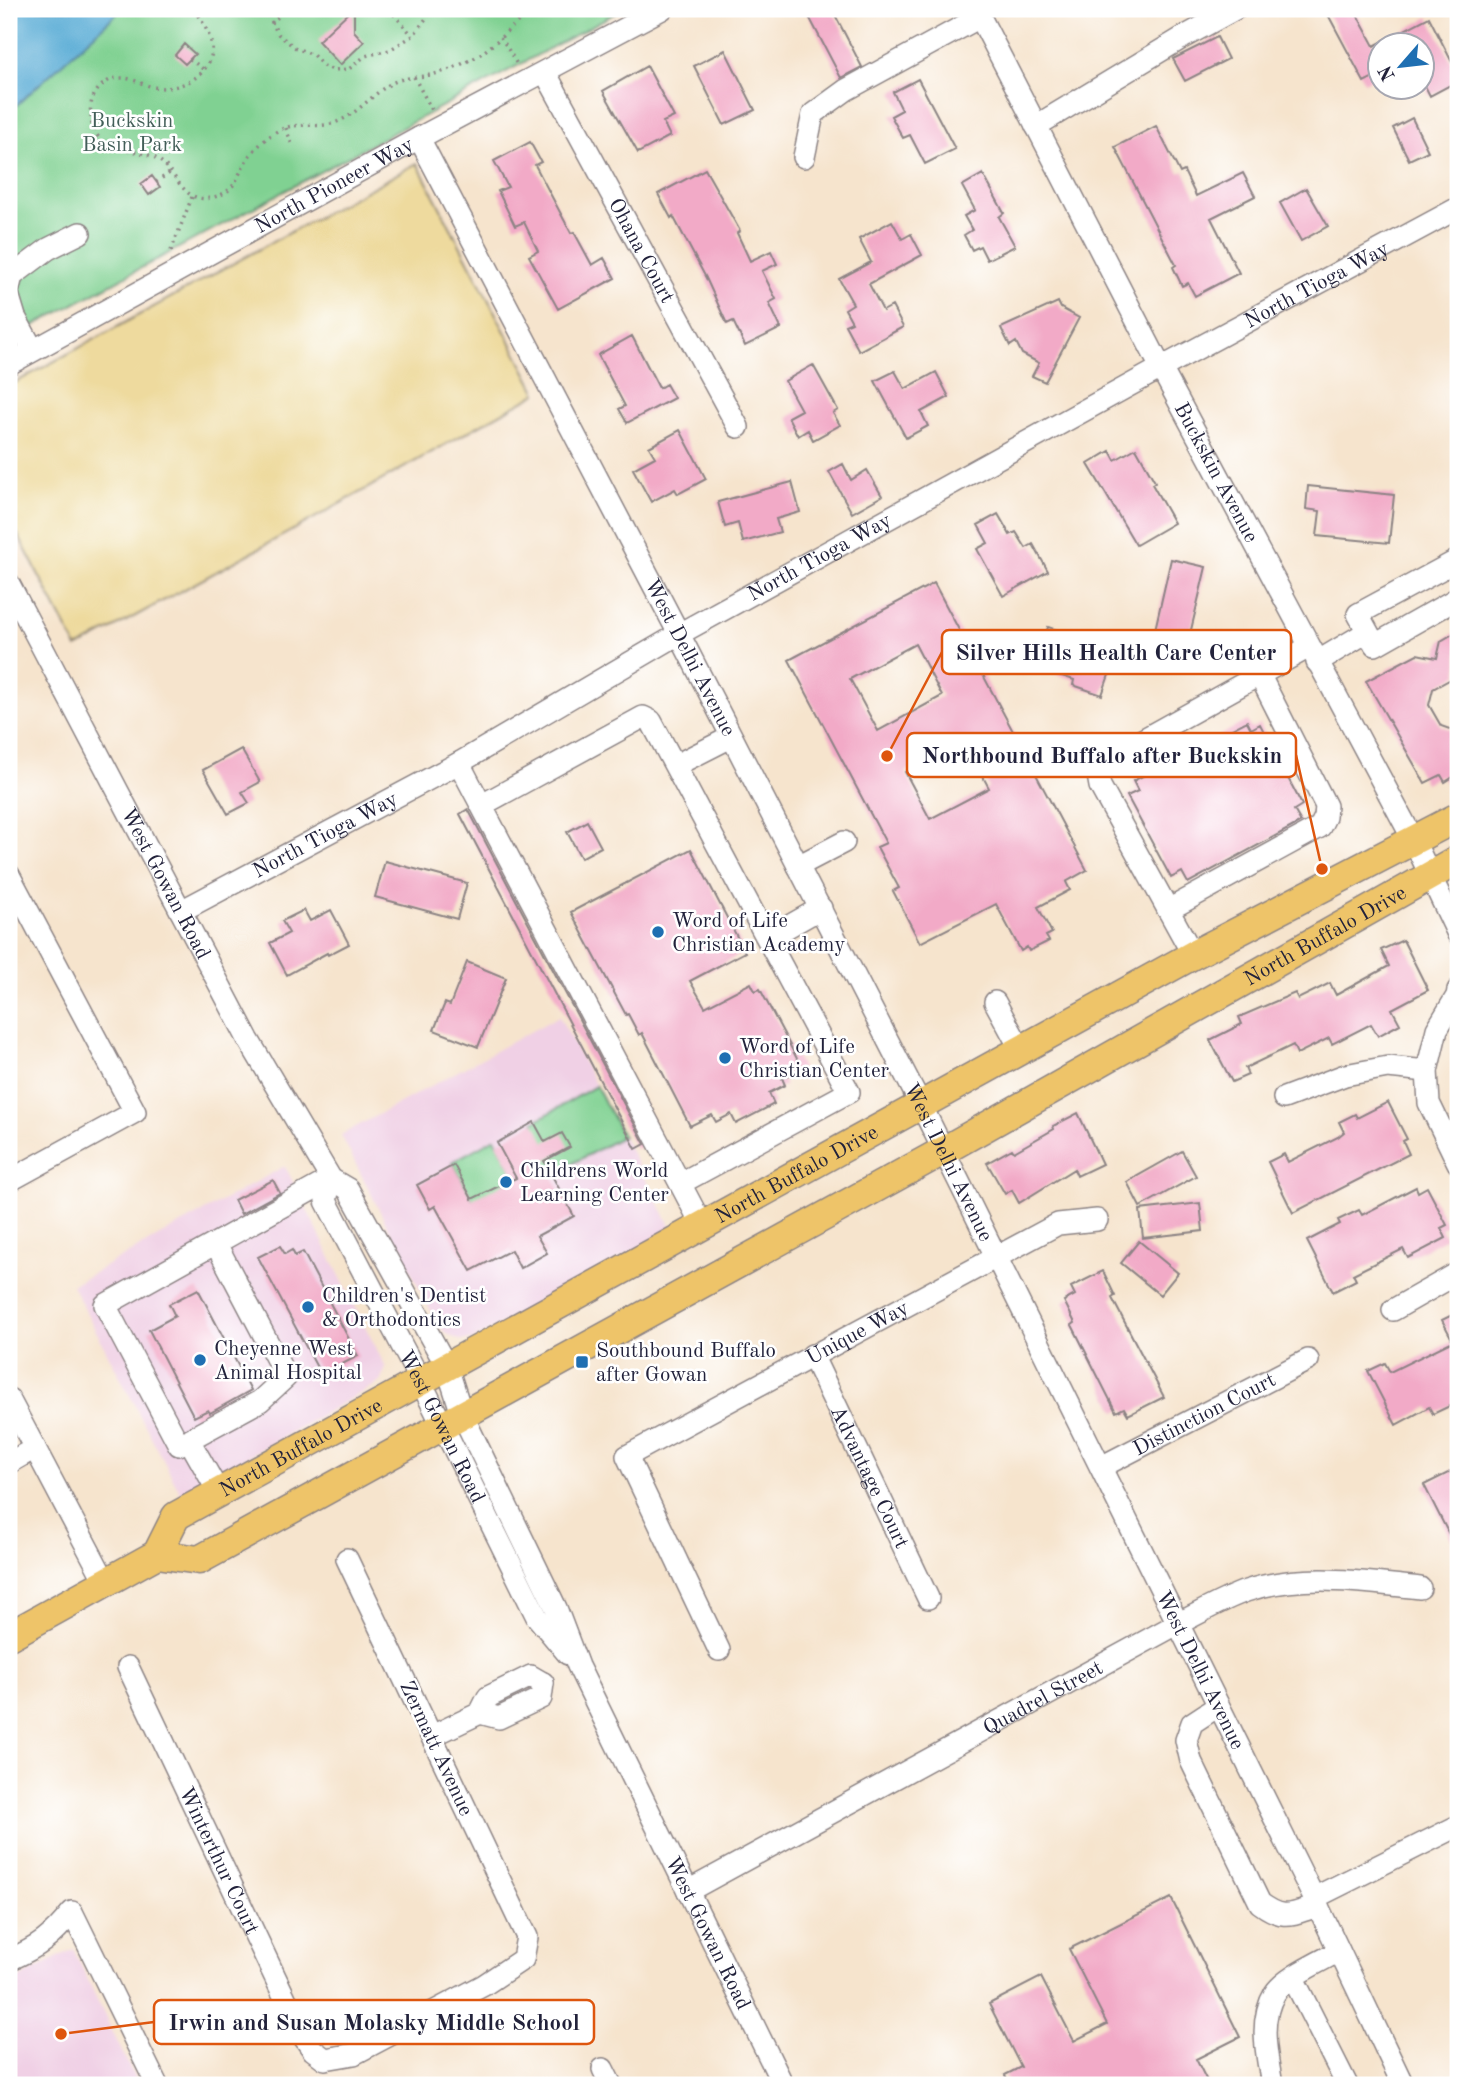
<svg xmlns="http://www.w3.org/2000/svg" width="1467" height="2094" font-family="'Old Standard TT',serif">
	<rect width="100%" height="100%" fill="#fff"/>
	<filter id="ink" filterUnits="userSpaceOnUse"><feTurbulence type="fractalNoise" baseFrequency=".0143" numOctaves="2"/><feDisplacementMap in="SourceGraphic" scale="14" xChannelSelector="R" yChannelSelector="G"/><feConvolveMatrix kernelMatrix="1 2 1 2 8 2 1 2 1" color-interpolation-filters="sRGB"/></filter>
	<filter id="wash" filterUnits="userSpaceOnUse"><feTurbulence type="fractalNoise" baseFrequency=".00686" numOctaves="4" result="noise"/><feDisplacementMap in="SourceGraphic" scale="28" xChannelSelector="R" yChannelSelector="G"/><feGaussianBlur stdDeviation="1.57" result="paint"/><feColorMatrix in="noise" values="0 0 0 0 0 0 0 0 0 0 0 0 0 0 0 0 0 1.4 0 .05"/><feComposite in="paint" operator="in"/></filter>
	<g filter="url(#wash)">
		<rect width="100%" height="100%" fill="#f6e4cd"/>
		<path fill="#f0d0e5" d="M559 1016 672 1229 472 1340H459L445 1333 436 1321 341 1135Z
			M285 1166 386 1368 380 1382 181 1494 72 1285Z
			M73 1949 138 2085H9V1984Z"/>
		<path fill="#80d192" stroke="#517a66" stroke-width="2" d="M9 9H623L9 339Z
			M596 1086 623 1136 551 1175 539 1150 534 1122Z
			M495 1138 528 1200 485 1223 452 1162Z"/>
		<path fill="#eeda9e" stroke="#887e6c" stroke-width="2" d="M417 163 537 393 302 525 77 648 9 518V386Z"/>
		<path fill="#5badd6" stroke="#3e6888" stroke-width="2" d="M9 9H122L9 112Z"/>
		<g id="blocks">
			<path fill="#f2aac7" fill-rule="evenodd" d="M352 9H354V31L364 42 340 65 318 41Z
				M805 9H832L862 67 841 78Z
				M1325 9H1354L1374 46 1429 17 1458 74V81L1430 96 1422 80V46H1380V74L1364 82Z
				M1217 37 1228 59 1185 81 1173 59Z
				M184 44 195 54 185 64 175 55Z
				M725 50 755 110 724 125 694 66Z
				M647 66 674 117 663 122 670 136 638 153 603 91Z
				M918 79 955 149 925 164 910 135 903 138 891 116 902 110 893 92Z
				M1412 118 1428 151 1409 160 1393 128Z
				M1156 126 1180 173 1184 171 1196 196 1243 173 1255 196 1211 218 1239 273 1195 296 1188 283 1182 286 1173 267 1176 265 1115 147Z
				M530 142 541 162 535 165 571 233 574 232 592 265 604 258 615 278 558 309 529 256 538 251 524 222 515 226 498 191 508 187 494 161Z
				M705 169 740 231 737 233 750 261 771 251 777 264 762 271 776 299 769 303 781 328 745 346 733 321 727 324 706 278 673 216 671 218 658 194Z
				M983 174 1004 213 999 217 1015 246 987 260 980 246 972 250 964 235 972 230 964 216 975 210 962 186Z
				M152 176 160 187 149 195 141 184Z
				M1306 188 1328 226 1301 241 1280 203Z
				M892 221 902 239 911 234 922 255 869 284 883 311 892 306 903 327 859 351 845 325 852 322 845 309 853 304 839 279 871 262 859 239Z
				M1058 302 1061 308 1079 318 1045 382 1032 376 1039 363 1022 354 1016 342 1010 346 1001 328Z
				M632 336 659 388 666 384 674 398 627 423 619 409 625 406 598 355Z
				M813 365 838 410 833 413 840 425 813 440 808 430 798 436 788 417 801 410 785 381Z
				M895 371 905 389 936 372 949 397 921 412 928 426 906 438 875 381Z
				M680 430 706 479 678 494 675 489 651 502 633 469 655 457 649 447Z
				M1136 448 1155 482 1152 484 1174 523 1136 545 1088 464 1110 451 1115 460Z
				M843 464 851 480 867 470 882 496 852 513 829 472Z
				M792 482 800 512 776 519 780 532 743 542 738 523 725 527 718 502Z
				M1308 486 1394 495 1389 543 1317 536 1320 511 1306 509Z
				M998 514 1010 535 1016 532 1026 548 1033 544 1048 571 1003 596 977 549 988 543 978 525Z
				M1171 559 1206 567 1186 651 1152 643Z
				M934 583 1087 870 1066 882 1070 890 1038 907 1052 933 1046 936 1049 941 1029 951 1027 947 1021 951 996 904 920 943 893 891 899 888 877 847 886 843 789 660ZM915 644 942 696 878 731 850 679ZM964 741 989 788 930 819 905 772Z
				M1048 627 1083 639 1085 634 1119 646 1102 695 1073 685 1074 680 1035 667Z
				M1458 631V675L1433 689 1429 705 1441 726 1458 732V774L1445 782 1441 775 1425 783 1366 681 1417 654 1437 658 1441 641Z
				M1247 721 1251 729 1260 724 1302 805 1294 810 1301 822 1188 883 1182 872 1171 878 1127 796 1138 791 1133 781Z
				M241 749 260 782 242 792 249 803 228 814 203 770Z
				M468 809 645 1144 636 1149 460 814Z
				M587 821 601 847 581 858 567 832Z
				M691 849 745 952 690 981 705 1007 751 983 755 991 760 989 802 1068 782 1078 785 1085 769 1093 774 1104 736 1124 731 1114 716 1122 712 1115 690 1126 642 1033 639 1035 628 1014 626 1015 571 912Z
				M385 861 467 883 457 919 375 897Z
				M304 910 310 921 331 910 349 944 328 955 327 953 287 975 270 943 289 933 282 921Z
				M1403 940 1428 990 1392 1009 1400 1024 1378 1036 1371 1024 1332 1044 1329 1038 1297 1054 1293 1045 1245 1068 1248 1075 1232 1082 1210 1040 1242 1024 1239 1017 1295 993 1298 999 1330 983 1336 995 1389 966 1381 950Z
				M467 962 506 978 478 1047 434 1030 445 1003 450 1005Z
				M1388 1102 1407 1139 1403 1141 1409 1154 1293 1213 1268 1162 1284 1154 1288 1162 1338 1137 1344 1132 1339 1122 1355 1114 1357 1118Z
				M1078 1113 1102 1164 1077 1176 1074 1169 1019 1203 1012 1190 1005 1194 987 1163 1012 1149 1014 1152 1054 1129 1053 1126Z
				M534 1122 545 1142 562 1133 570 1147 544 1161 574 1216 537 1236 547 1253 520 1268 511 1250 471 1271 435 1206 430 1209 417 1185 454 1165 472 1199 516 1178 497 1143Z
				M1182 1151 1196 1176 1140 1207 1127 1182Z
				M273 1180 280 1193 241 1214 234 1200Z
				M1416 1187 1418 1192 1427 1187 1447 1225 1441 1228 1446 1238 1408 1258 1403 1249 1353 1274 1356 1280 1333 1292 1307 1241 1340 1224 1338 1220 1359 1210 1362 1215Z
				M1200 1203 1203 1231 1143 1238 1140 1210Z
				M1139 1241 1178 1273 1160 1295 1121 1263Z
				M280 1246 285 1254 292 1250 295 1256 303 1252 358 1356 321 1375 258 1257Z
				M1103 1271 1115 1296 1112 1298 1164 1397 1128 1415 1124 1408 1116 1412 1072 1325 1075 1323 1064 1301 1075 1295 1071 1287Z
				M198 1289 251 1390 210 1413 208 1410 194 1417 149 1330 175 1316 169 1304Z
				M1458 1312V1402L1433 1414 1429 1407 1396 1425 1368 1371 1385 1363 1390 1372 1453 1341 1442 1320Z
				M1458 1468V1552L1424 1485Z
				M1171 1898 1240 2037 1196 2059 1209 2085H1010L1005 2075 1021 2067 989 2004 1041 1977 1074 2041 1107 2024 1069 1949Z"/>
		</g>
	</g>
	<g filter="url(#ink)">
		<use href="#blocks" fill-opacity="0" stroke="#8c8384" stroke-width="2"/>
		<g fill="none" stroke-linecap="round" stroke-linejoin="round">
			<g stroke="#8c8384" stroke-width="24">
				<g id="minor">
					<path id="s1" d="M976 9 1161 368 1414 841 1458 934"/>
					<path id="s2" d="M545 72 738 427"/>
					<path d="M1036 126 1182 38 1235 9"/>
					<path id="s3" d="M419 138 679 634 922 1107 1314 1898 1403 2085"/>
					<path d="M804 157 813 114 846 90 980 17"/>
					<path d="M9 288 12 276 48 249 80 233"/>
					<path d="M9 297 15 317 33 350"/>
					<path id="s4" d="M9 364 419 138 662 9"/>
					<path d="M1458 560 1358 614 1375 645 1458 598"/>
					<path id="s5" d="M9 584 248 1039 331 1179 348 1189 447 1367 462 1414 556 1608 578 1666 783 2085"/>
					<path d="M1317 662 1367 632"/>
					<path d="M459 763 703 1227"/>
					<path d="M676 765 731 737"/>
					<path d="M482 805 643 717 651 721 849 1092 681 1183"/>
					<path d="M798 866 844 842"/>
					<path d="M9 875 135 1112 9 1181"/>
					<path d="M1168 910 1320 827 1325 817 1326 806 1259 674"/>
					<path id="s6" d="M181 911 459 763 679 634 1161 368 1458 208"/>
					<path d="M768 938 821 908"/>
					<path d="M1193 955 1100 786 1098 775 1101 763 1309 647"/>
					<path d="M1458 990 1457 996 1437 1029 1427 1071 1429 1103 1458 1163"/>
					<path d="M995 1002 1021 1050"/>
					<path d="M1284 1098 1345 1075 1388 1067 1427 1071"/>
					<path id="s7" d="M331 1179 326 1201 421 1382 537 1617 568 1654"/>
					<path d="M216 1244 286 1377 260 1401 179 1445 105 1305 331 1179"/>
					<path d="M1393 1310 1458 1273"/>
					<path id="s8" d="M812 1355 928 1598"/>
					<path d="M9 1399 106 1583"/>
					<path d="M189 1440 219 1493"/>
					<path d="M9 1463 35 1448"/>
					<path id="s9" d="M1101 1467 1308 1360"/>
					<path id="s10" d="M719 1650 627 1456 1058 1224 1097 1220"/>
					<path id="s11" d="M128 1667 303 2036 313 2050 325 2059 354 2054 484 1985 523 1959 527 1937 347 1559"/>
					<path d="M1218 1706 1192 1723 1186 1740 1191 1761 1260 1903C1284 1921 1291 1914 1318 1906"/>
					<path d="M480 1713 499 1718 541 1698 543 1683"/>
					<path d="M432 1736 480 1713 488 1697 531 1676 543 1683"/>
					<path id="s12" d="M688 1891 1177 1624C1200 1613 1223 1599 1246 1591 1302 1572 1362 1582 1420 1588"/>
					<path d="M1314 1898 1458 1826"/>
					<path d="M9 1960C39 1947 52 1937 72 1912L157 2085"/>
					<path d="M1293 1978 1347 2085"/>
					<path d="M603 2069 611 2085"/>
					<path d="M1272 2085C1267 2055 1258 2021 1275 1993 1285 1977 1322 1961 1339 1951"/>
				</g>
			</g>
			<g stroke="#8c8384" stroke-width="31">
				<g id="major">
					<path id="s13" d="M157 1554 199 1560 943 1151 1458 860"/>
					<path id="s14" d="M9 1636 157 1554 176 1516 1193 955 1458 817"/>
				</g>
			</g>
			<path stroke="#8c8384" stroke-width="3.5" stroke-dasharray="2 5" stroke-linecap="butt" d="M196 9C201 21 211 34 212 48 212 76 178 92 154 87 142 85 132 77 119 78 107 78 96 89 92 100 89 111 90 125 97 135 113 160 148 141 170 171 181 185 189 202 210 198 238 192 235 178 248 158 256 147 271 133 284 128 301 122 321 129 337 122 359 113 372 94 392 83 405 76 420 78 434 74 445 72 458 66 468 61 494 49 511 24 534 9
				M265 9 278 34 294 47 313 55 323 66 334 70 349 69 365 56 389 50 413 36 433 9
				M389 9 413 36
				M271 23 287 9
				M501 37 518 66
				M190 59 203 69
				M414 77 433 112
				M286 128 292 145
				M156 182 171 172
				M171 251 192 197"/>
			<use href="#minor" stroke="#fff" stroke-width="21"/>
			<use href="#major" stroke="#eec469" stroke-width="28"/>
		</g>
	</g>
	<g fill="#1f6fb2" stroke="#fff" stroke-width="2.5">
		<circle cx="658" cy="932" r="7"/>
		<circle cx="725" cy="1058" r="7"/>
		<circle cx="506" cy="1182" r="7"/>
		<circle cx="308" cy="1307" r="7"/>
		<circle cx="200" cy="1360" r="7"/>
		<rect x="575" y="1355" width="14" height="14" rx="3.5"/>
	</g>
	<g text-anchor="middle" stroke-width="5" stroke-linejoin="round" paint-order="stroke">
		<g font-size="21" fill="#435f59" stroke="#fff">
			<text x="132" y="127">Buckskin<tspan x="132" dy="24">Basin Park</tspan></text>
		</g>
		<g font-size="21" fill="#22223b" stroke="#fff">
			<text dy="7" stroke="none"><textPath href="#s4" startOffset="371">North Pioneer Way</textPath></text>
			<text dy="7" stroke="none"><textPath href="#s2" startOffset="203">Ohana Court</textPath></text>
			<text dy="7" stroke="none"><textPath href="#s6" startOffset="1297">North Tioga Way</textPath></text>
			<text dy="7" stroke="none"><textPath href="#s1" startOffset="522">Buckskin Avenue</textPath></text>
			<text dy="7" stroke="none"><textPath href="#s6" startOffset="730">North Tioga Way</textPath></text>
			<text dy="7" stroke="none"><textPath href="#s3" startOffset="586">West Delhi Avenue</textPath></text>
			<text dy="7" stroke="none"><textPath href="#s6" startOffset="163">North Tioga Way</textPath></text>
			<text dy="7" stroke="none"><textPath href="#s5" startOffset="338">West Gowan Road</textPath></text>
			<text dy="7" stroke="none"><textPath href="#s13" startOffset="1330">North Buffalo Drive</textPath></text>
			<text dy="7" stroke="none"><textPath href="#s3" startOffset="1153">West Delhi Avenue</textPath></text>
			<text dy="7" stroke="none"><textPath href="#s14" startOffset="920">North Buffalo Drive</textPath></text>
			<text dy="7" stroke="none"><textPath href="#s10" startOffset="476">Unique Way</textPath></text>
			<text dy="7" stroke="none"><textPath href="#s9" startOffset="116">Distinction Court</textPath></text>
			<text dy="7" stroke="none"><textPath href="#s7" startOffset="276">West Gowan Road</textPath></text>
			<text dy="7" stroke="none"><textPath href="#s14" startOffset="354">North Buffalo Drive</textPath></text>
			<text dy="7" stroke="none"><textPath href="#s8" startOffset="135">Advantage Court</textPath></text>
			<text dy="7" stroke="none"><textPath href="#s3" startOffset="1720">West Delhi Avenue</textPath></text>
			<text dy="7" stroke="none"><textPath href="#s12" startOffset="404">Quadrel Street</textPath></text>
			<text transform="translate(437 1748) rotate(65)" y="7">Zermatt Avenue</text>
			<text dy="7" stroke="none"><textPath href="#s11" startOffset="214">Winterthur Court</textPath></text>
			<text dy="7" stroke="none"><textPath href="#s5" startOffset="1524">West Gowan Road</textPath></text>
		</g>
		<g font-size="21" fill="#22223b" stroke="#fff" text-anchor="start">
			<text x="672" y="927">Word of Life<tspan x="672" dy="24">Christian Academy</tspan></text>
			<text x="739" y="1053">Word of Life<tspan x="739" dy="24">Christian Center</tspan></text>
			<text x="520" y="1177">Childrens World<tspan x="520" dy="24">Learning Center</tspan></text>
			<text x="322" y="1302">Children's Dentist<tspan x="322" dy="24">&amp; Orthodontics</tspan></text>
			<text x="214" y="1355">Cheyenne West<tspan x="214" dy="24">Animal Hospital</tspan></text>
			<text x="596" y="1357">Southbound Buffalo<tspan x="596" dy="24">after Gowan</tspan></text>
		</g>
	</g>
	<path fill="none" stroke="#de560e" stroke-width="2.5" d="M887 756L942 652M1322 869L1296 755M61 2034L154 2022"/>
	<g fill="#de560e" stroke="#fff" stroke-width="2.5">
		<circle cx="887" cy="756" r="7"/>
		<circle cx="1322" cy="869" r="7"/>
		<circle cx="61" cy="2034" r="7"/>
	</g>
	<g fill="#fff" stroke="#de560e" stroke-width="2.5">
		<rect x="942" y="630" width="349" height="44" rx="7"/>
		<rect x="907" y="733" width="389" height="44" rx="7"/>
		<rect x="154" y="2000" width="440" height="44" rx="7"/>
	</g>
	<g font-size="23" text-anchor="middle" font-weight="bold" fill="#22223b">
		<text x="1116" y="660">Silver Hills Health Care Center</text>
		<text x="1102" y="763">Northbound Buffalo after Buckskin</text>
		<text x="374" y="2030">Irwin and Susan Molasky Middle School</text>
	</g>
	<rect width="1467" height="2094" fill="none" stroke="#fff" stroke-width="35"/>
	<g transform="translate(1401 66) rotate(242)"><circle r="33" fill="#ffffff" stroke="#a7a7b1" stroke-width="2"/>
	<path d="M0-5L12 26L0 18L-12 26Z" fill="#1f6fb2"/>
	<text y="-10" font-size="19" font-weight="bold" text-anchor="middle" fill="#22223b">N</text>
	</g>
</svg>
